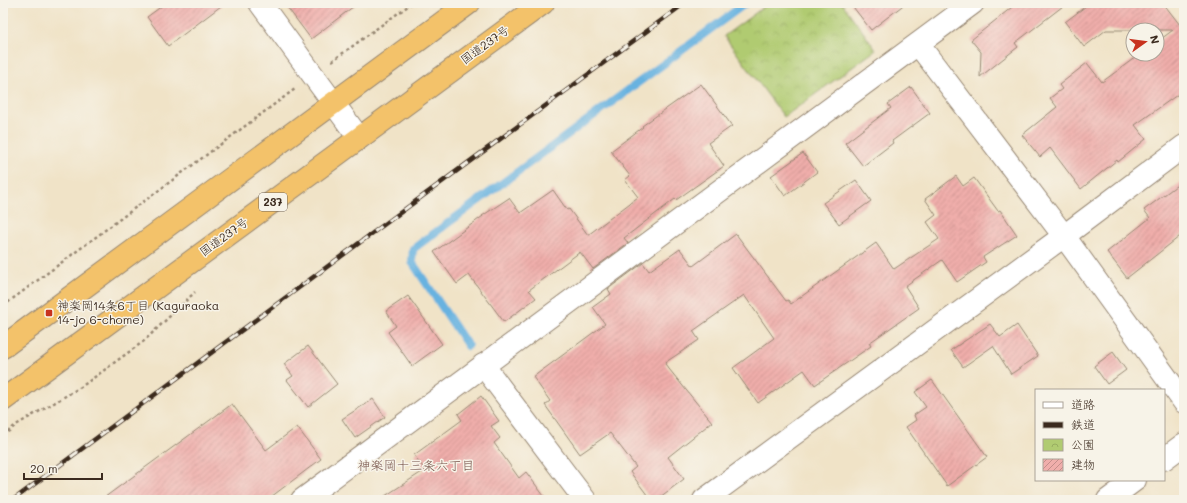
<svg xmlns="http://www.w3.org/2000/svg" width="1187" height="503" font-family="Mali,'Klee One',sans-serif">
	<defs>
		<pattern id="park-crowns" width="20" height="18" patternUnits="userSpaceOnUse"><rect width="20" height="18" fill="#b0cb71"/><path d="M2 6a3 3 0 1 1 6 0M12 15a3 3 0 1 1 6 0" fill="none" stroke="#98ae61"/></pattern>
		<pattern id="building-hatch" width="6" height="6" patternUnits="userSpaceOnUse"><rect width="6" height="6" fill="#f0aeab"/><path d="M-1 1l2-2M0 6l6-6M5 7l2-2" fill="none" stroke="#c48e8b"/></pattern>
	</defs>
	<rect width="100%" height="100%" fill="#f7f3e8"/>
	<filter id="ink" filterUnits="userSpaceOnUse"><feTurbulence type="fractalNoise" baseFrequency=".025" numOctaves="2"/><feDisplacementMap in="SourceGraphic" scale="8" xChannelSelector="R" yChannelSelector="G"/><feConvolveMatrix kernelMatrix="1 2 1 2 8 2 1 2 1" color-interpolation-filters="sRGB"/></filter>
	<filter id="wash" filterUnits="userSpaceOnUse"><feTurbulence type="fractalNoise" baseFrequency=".012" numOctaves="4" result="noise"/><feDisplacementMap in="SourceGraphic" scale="16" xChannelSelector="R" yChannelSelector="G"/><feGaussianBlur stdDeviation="0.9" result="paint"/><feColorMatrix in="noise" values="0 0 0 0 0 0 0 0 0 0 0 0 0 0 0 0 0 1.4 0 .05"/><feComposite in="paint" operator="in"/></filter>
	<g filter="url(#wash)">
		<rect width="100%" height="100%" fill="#f0e3c7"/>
		<path fill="url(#park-crowns)" stroke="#767a48" d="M769 3H842L876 50 784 117 724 36Z"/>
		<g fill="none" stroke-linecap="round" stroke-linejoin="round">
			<path stroke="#68b2e0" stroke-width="8" d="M468 346 412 262 413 249 746 3"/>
		</g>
		<g id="blocks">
			<path fill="url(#building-hatch)" d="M166 3H225L168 46 147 17Z
				M284 3H358L311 39Z
				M850 3H906L871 30Z
				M1017 3H1067L1015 43 1018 47 980 77 981 52 971 40Z
				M1090 3H1163L1180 25 1184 22V90L1135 125 1146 139 1118 162 1117 160 1081 189 1050 148 1040 157 1022 135 1057 107 1050 98 1062 89 1059 85 1087 63 1102 82 1140 54H1157V42L1173 30H1106L1084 47 1065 22Z
				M701 84 732 126 708 143 724 166 676 200 675 199 624 238 628 243 593 269 580 252 529 290 536 298 504 322 469 275 457 284 434 252 483 216H482L509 198 520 213 553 190 567 210 569 209 588 235 638 197 625 180 630 176 611 151 643 127 642 126Z
				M911 87 930 113 892 141 893 143 863 166 845 143 891 108 888 104Z
				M803 153 817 172 785 196 771 176Z
				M956 176 963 186 974 178 998 211 1000 210 1017 235 983 257 986 262 957 282 942 260 905 286 919 308 869 343 871 346 815 385 804 370 758 403 733 368 774 338 744 295 693 331 699 340 666 362 667 363 665 364 712 422 668 457 684 479 656 500H651L630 472 636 467 610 433 580 454 545 405 550 401 533 377 605 324 593 307 611 294 608 289 643 263 649 271 680 249 693 266 736 234 786 301 788 300 791 304 876 243 894 269 939 239 927 222 936 215 925 199Z
				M856 180 871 201 839 224 823 203Z
				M1184 180V233L1127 278 1107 252 1150 218 1144 210Z
				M408 296 442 344 412 366 388 332 396 326 386 311Z
				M990 324 1000 337 1017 325 1038 356 1011 374 993 346 963 367 951 350Z
				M308 346 337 384 308 407 287 380 293 376 284 364Z
				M1113 352 1126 370 1107 384 1094 366Z
				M932 380 987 457 947 486 906 427 916 420 914 415 926 407 915 392Z
				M481 396 499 421 491 426 500 438 494 443 519 478 526 472 547 500H379L425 470 414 455 462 420 458 414Z
				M373 399 385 417 355 438 342 419Z
				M232 404 266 450 297 427 321 459 267 500H101Z"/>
		</g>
	</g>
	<g filter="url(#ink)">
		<use href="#blocks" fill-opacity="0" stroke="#968672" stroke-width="1"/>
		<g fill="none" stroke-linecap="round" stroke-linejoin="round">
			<g stroke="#968672" stroke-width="24">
				<path id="minor" d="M260 3 359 138
					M918 44 1064 236 1184 402
					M483 365 585 500
					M1164 459 1184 444
					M302 500 973 3
					M704 500 1064 236 1184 146
					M1108 500 1135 480"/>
			</g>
			<g stroke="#968672" stroke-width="24">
				<path id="trunk" d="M3 347 469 3
					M3 400 543 3"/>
			</g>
			<path stroke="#968672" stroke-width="2.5" stroke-dasharray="3 3" stroke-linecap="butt" d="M332 61 412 3
				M3 306 295 89
				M3 436 16 425 81 387 144 341 195 292"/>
			<use href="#minor" stroke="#fff" stroke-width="22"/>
			<use href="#trunk" stroke="#f3c26a" stroke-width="22"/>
			<g stroke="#3b2a1e" stroke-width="4.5">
				<path id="rail" d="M13 500 378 229 685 3"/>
			</g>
			<use href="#rail" stroke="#f7f3e8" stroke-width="3" stroke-dasharray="9" stroke-linecap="butt"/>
		</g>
	</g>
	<rect fill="#c8321e" stroke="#f7f3e8" stroke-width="1.5" x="45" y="309" width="8" height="8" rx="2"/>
	<g text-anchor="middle" stroke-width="3" stroke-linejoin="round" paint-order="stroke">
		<rect fill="#f7f3e8" stroke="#73665b" stroke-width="1" x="259" y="193" width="28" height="18" rx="3"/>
		<g font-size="11" font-weight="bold" fill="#3b2a1e">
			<text x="273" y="206">237</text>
		</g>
		<g font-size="12" fill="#3b2a1e" stroke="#f7f3e8">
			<text transform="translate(485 45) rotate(-36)" y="4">国道237号</text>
			<text transform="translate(224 237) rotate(-36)" y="4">国道237号</text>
		</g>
		<g font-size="12" fill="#3b2a1e" stroke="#f7f3e8" text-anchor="start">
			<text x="57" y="310">神楽岡14条6丁目 (Kaguraoka<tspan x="57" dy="14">14-jo 6-chome)</tspan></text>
		</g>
		<g font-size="13" fill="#7a584f" stroke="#f7f3e8">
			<text x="416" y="470">神楽岡十三条六丁目</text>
		</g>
	</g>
	<rect width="1187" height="503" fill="none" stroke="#f7f3e8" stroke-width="16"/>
	<rect x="1035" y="389" width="130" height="92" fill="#f7f3e8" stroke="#aca397"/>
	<rect x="1043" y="402" width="20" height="6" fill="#ffffff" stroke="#aca397"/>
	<text x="1071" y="409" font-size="12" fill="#3b2a1e">道路</text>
	<rect x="1043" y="422" width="20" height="6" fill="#3b2a1e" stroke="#aca397"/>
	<text x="1071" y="429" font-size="12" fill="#3b2a1e">鉄道</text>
	<rect x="1043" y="439" width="20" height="12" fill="url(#park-crowns)" stroke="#aca397"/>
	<text x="1071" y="449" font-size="12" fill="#3b2a1e">公園</text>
	<rect x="1043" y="459" width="20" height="12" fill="url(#building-hatch)" stroke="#aca397"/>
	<text x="1071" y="469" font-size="12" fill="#3b2a1e">建物</text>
	<g transform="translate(1145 42) rotate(76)"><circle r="19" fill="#f7f3e8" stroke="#aca397"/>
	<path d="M0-3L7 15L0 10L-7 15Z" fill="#c8321e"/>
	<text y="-6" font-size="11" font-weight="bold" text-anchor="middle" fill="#3b2a1e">N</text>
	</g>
	<path d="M24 473v6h78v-6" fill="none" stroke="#3b2a1e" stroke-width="2"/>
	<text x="30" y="473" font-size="12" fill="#3b2a1e" stroke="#f7f3e8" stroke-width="3" paint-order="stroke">20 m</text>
</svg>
